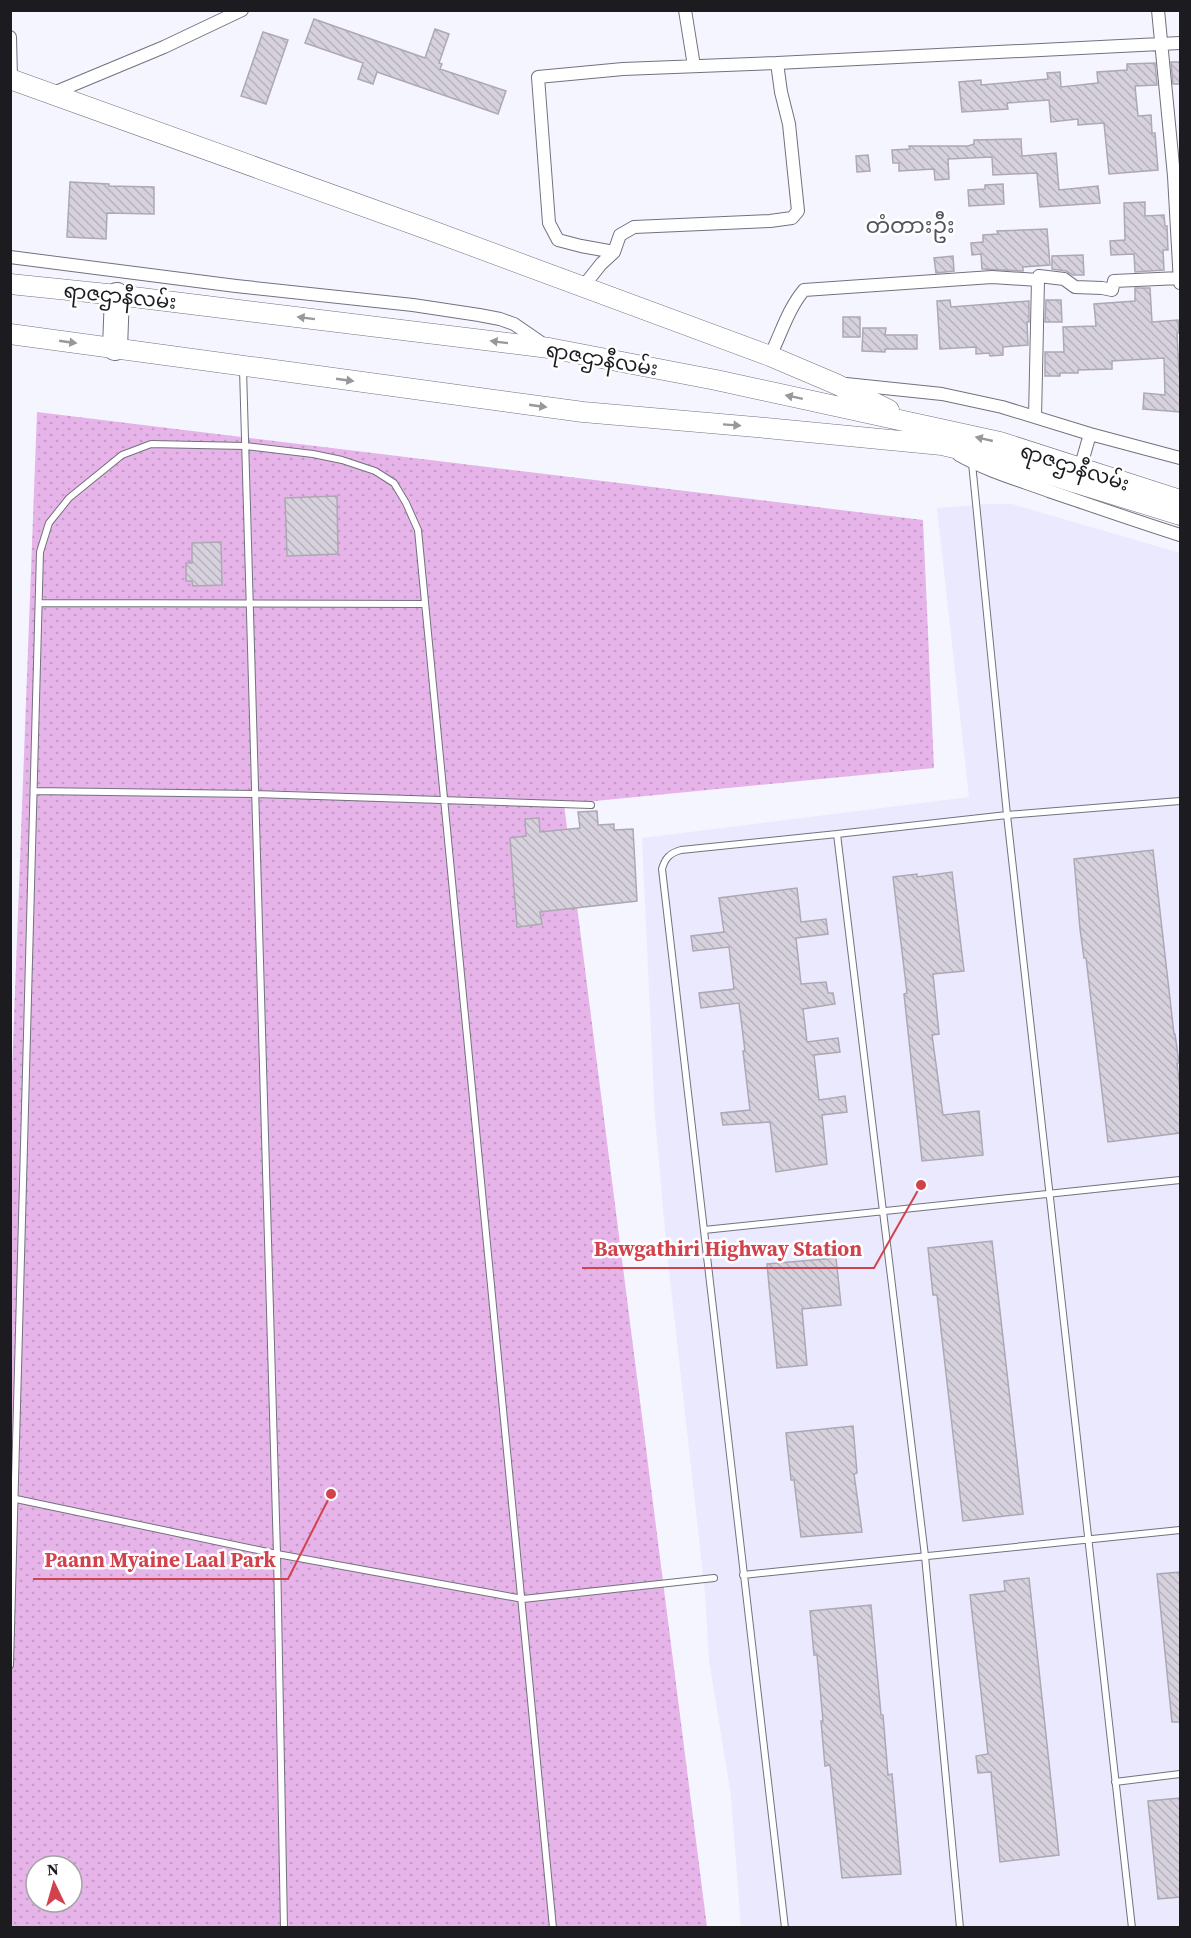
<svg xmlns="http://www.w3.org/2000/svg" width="1191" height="1938" font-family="'Source Serif 4','Noto Sans Myanmar',serif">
	<defs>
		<pattern id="grass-dots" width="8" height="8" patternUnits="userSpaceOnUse" patternTransform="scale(1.5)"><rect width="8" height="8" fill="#e6b4e9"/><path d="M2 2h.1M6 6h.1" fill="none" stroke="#c59ac8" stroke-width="1.8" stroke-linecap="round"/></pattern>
		<pattern id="building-back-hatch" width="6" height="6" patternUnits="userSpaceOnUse" patternTransform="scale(1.5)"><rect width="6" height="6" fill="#d6d1dd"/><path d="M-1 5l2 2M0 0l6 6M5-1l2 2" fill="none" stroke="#b7b3bd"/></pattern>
	</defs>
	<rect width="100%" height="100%" fill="#f5f5ff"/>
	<path fill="#eae9fe" d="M989 504H1012L1180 553V1927H741L731 1796 709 1660 705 1592 667 1252 655 1118 642 838 969 797 937 508Z"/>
	<path fill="url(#grass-dots)" fill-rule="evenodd" d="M37 412 923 520 934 768 564 804 707 1927 11 1928 10 1123ZM36 1866H72V1902H36Z"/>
	<path fill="url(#building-back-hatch)" stroke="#ada8b4" stroke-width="1.5" d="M314 19 425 58 435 29 449 34 439 63 442 64 440 69 506 91 498 114 377 72 373 84 358 79 363 63 305 43Z
		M263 32 288 40 266 104 241 96Z
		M1171 62H1180V84H1173Z
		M1155 63 1157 85 1135 86 1138 116 1151 115 1152 133H1155L1158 170 1109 174 1104 123 1078 125V119L1051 122 1049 100 1007 103 1008 109 962 112 959 82 981 80V85L1048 79 1047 73 1060 72 1061 87 1098 83 1097 72 1127 70V64Z
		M1021 139 1022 156 1056 153 1059 190 1098 186 1100 203 1040 207 1037 173 993 175 992 157 948 159 949 179 935 180 934 169 899 171V163H893L892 150 910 149 909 146H968L974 144V140Z
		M868 155 870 171 857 172 856 156Z
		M70 182 109 184V186L154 187V214L107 213 106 239 67 237Z
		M1003 184 1004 204 969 206 968 190 985 189V185Z
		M1145 202V216L1164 215 1165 226H1167L1168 250H1163L1164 270 1135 272 1134 254 1111 255 1110 241 1125 240 1124 203Z
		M1047 229 1050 265 1023 267V271L982 269 981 254 972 255 971 243 983 242V235L998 234 997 231Z
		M1083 255 1084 275H1073L1066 271 1052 269V256Z
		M953 256 954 271 936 273 934 258Z
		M1135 288H1150L1152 322 1178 320 1179 333H1177L1179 371H1180V412L1143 409 1144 393 1165 395 1164 358 1112 361V369L1078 370V373H1060V376H1045V352H1064L1063 327 1096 326 1094 304 1135 301Z
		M950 300 951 307 1029 301V322H1027L1028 345 1003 347V355L990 356 989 353 976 354V347L940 349 937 301Z
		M1046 300H1061L1062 322H1045Z
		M843 317H860V337H843Z
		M863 328H886L885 335H917V349H885V352L862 351Z
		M337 496 338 554 287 556 285 498Z
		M221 542 222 585 193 586 192 581H186V563H192V543Z
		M597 811 598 825 614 824V830L633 829 637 901 540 912 542 924 517 927 510 838 526 836 525 819 539 818 540 832 580 828 578 812Z
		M1153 850 1174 1034H1175L1179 1063H1177L1180 1090V1133L1108 1142 1086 958H1084L1080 929 1074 859Z
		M952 872 964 971 933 974 939 1034 932 1035 943 1115 979 1111 983 1155 922 1161 904 994 907 993 893 877 917 874V877Z
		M797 888 801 922 826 919 828 934 796 938 801 984 826 982 828 993H833L835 1004 803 1009 807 1042 838 1038 840 1052 814 1055 819 1100 845 1096 847 1112 822 1115 827 1164 776 1172 770 1122 723 1125 721 1113 750 1110 743 1051H745L739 1003 701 1008 699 993 734 989 729 947 693 951 691 936 724 932 719 898Z
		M992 1241 1023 1514 963 1521 937 1295H933L928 1248Z
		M836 1258 841 1305 802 1309 807 1365 777 1368 767 1264Z
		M853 1426 857 1473 854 1474 862 1532 801 1537 794 1480H791L786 1433Z
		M1180 1572V1722H1172L1157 1574Z
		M1029 1578 1059 1855 1000 1862 991 1772 978 1773 976 1756 988 1754 970 1595 1005 1591 1004 1581Z
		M871 1605 881 1715H883L888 1775 892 1774 901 1874 842 1878 830 1765 825 1766 821 1721H823L817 1655H814L810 1611Z
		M1180 1798V1897L1158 1899 1148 1801Z"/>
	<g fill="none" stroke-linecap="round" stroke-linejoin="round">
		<g stroke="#72727e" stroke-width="8">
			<path id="lane" d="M243 369 277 1554 284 1928
				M972 463 1007 815 1132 1928
				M39 603 425 604
				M34 791 255 794 591 805
				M837 834 925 1556 960 1928
				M704 1230 1180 1180
				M16 1499 277 1554 523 1599 714 1578
				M743 1575 1180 1530
				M10 1665 40 552 49 523 69 498 122 455 151 444 245 446 313 454 342 460 375 471 394 483 406 503 418 530C462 996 511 1461 553 1928
				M1115 1782 1180 1774
				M785 1928 662 869C665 858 670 853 681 850L837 834 1007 815 1180 801"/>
		</g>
		<g stroke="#72727e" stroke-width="14">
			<path id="street" d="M685 10 694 66
				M1158 10 1174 176 1180 283
				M10 37 11 79
				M51 94 164 47 242 10
				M614 252 581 246 558 240 549 223 538 77 623 69 777 63 1180 43
				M10 257 236 286 413 305 479 315 500 319 514 324 543 344
				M582 288 601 264 614 252 620 235 634 227 770 221 792 218 798 211 789 124 781 92 777 63
				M770 356C781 334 788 309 804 290L992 277 1038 280 1039 276 1064 279 1075 287 1102 288 1112 290 1114 281 1180 278
				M846 384 942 394 1002 407 1090 434 1180 458
				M1035 417 1038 280
				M959 455C987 471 1019 480 1049 491 1093 506 1136 521 1180 535
				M1080 469 1090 434"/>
		</g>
		<g stroke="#72727e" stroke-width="21">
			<path id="primary" d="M10 79 427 229 770 356 836 384 889 410
				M10 284 117 295 549 348 716 380 1000 442 1180 500
				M10 334 583 412 766 428 942 445 996 458 1180 515"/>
		</g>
		<g stroke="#72727e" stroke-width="26">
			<path id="highway" d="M115 348 117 295"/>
		</g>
		<use href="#lane" stroke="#fff" stroke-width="6"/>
		<use href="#street" stroke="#fff" stroke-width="12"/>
		<use href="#primary" stroke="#fff" stroke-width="20"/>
		<use href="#highway" stroke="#fff" stroke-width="24"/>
	</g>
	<defs><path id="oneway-solid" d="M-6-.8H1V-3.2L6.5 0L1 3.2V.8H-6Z" transform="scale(1.5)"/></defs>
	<g fill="#98989b">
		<use href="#oneway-solid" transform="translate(306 318) rotate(-173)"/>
		<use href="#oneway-solid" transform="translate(68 342) rotate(8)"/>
		<use href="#oneway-solid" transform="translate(499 342) rotate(-173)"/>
		<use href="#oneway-solid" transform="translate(345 380) rotate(8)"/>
		<use href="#oneway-solid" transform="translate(794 397) rotate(-168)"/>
		<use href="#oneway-solid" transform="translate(538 406) rotate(8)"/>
		<use href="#oneway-solid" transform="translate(732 425) rotate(4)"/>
		<use href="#oneway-solid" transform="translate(984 439) rotate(-167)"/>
	</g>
	<g text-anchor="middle" stroke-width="5" stroke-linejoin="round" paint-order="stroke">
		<g font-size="20" fill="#1b1b20" stroke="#fff">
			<text transform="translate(120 296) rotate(6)" y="7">ရာဇဌာနီလမ်း</text>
			<text transform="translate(602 359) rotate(10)" y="7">ရာဇဌာနီလမ်း</text>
			<text transform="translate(1075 467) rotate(18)" y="7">ရာဇဌာနီလမ်း</text>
		</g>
		<g font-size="22" fill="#54545f" stroke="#fff">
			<text x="910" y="233">တံတားဦး</text>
		</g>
	</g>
	<path fill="none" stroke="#d2424c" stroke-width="2" d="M921 1185L874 1268H582M331 1494L288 1579H33"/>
	<g fill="#d2424c" stroke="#fff" stroke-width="2">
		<circle cx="921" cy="1185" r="6"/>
		<circle cx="331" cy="1494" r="6"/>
	</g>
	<g font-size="21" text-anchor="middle" font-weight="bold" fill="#d2424c" stroke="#fff" stroke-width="5" stroke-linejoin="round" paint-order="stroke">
		<text x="728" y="1256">Bawgathiri Highway Station</text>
		<text x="160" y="1567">Paann Myaine Laal Park</text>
	</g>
	<rect width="1191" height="1938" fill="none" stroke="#1b1b20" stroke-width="24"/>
	<g transform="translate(54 1884) rotate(355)"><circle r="28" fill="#ffffff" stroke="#a4a4a6" stroke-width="1.5"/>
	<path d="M0-4.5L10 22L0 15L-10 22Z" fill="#d2424c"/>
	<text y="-9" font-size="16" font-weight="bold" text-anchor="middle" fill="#1b1b20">N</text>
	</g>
</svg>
